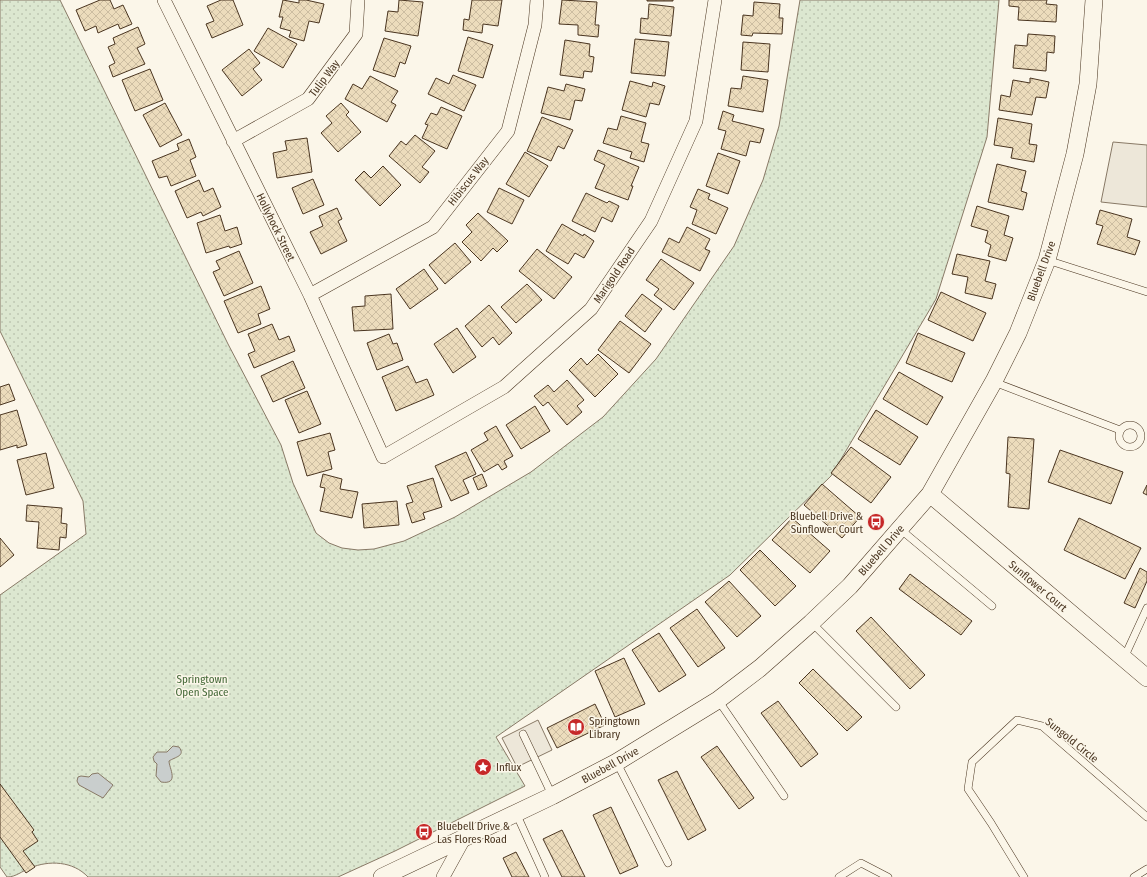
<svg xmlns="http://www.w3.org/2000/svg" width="1147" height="877" font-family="'Fira Sans Condensed',sans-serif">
	<defs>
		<pattern id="park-dots" width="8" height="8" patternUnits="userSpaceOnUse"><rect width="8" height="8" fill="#dce7d0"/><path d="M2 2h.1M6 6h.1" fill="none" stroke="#bec7b2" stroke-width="1.8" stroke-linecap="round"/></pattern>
		<pattern id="building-cross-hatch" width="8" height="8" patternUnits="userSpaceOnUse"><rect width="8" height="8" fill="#ecdcbc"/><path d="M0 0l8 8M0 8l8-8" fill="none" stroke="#ccbda1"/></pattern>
	</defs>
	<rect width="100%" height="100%" fill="#fbf6e9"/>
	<path fill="url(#park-dots)" stroke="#887966" d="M0 0H60L228 344 281 445 293 483 316 533 329 543 342 548 358 550 374 549 404 541 455 517 531 472 603 417 656 359 734 246 763 180 779 126 800 0H999L987 137 936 299 831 476 730 575 496 737 525 786 395 851 338 877H88C73 861 49 860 30 868 22 871 16 877 7 877L0 867V595L86 534 83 501 0 331Z"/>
	<path fill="#ede7d9" stroke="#887966" d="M1113 142 1147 145V207L1101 202Z
		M538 720 552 750 517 767 502 738Z"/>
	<path fill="#c9cecd" stroke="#887966" d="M173 746 179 747C186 756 175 757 169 761 169 768 180 785 161 782L156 776 157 764 154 761 153 757 157 752H167Z
		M98 773 113 785 103 798 79 785 77 781 78 777 81 776 89 777 92 774Z"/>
	<path fill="url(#building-cross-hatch)" stroke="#4a3520" d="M100 0H110L114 9 123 5 132 24 120 29 118 24 98 33 96 26 85 31 76 10Z
		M221 0H233L243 25 212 38 206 24 214 21 207 6Z
		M283 0 299 3V0H306L324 4 319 23 309 21 304 41 289 37 291 31 280 28 283 17H279Z
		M399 0 423 2 418 36 385 31 388 11 398 12Z
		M472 0H502L498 26 483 24 482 33 463 30 464 19 469 20Z
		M562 0 597 2 595 25H599L598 37 578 35V25L559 24Z
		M647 0H673V1H647Z
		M1009 0H1047L1046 4 1057 5 1056 22 1018 20 1019 7 1009 6Z
		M754 2 780 4 779 18H783L782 34 753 33 752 36 741 35 743 15 753 16Z
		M649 4 674 7 671 36 640 33 641 18 648 19Z
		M138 27 145 44 137 48 145 64 113 77 109 66 115 63 108 47 115 44 113 38Z
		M268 28 297 44 283 68 254 51Z
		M1028 34 1055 36 1054 53 1047 52 1046 71 1013 68 1015 45 1027 46Z
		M468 37 493 45 483 78 458 71Z
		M384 38 411 46 405 64 400 62 395 77 373 70Z
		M635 39 669 42 665 76 631 73Z
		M565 40 590 44 589 56 594 57 592 72 584 71 583 78 560 75Z
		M743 42 770 44 768 72 741 70Z
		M249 49 260 63 253 69 262 80 242 96 222 70Z
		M150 69 163 100 135 111 122 80Z
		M453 75 476 85 464 111 428 94 436 78 449 84Z
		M370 76 398 91 391 102 396 105 387 122 345 99 353 84 362 89Z
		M743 76 768 80 763 112 728 106 731 88 741 89Z
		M1030 78 1049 82 1046 98 1036 97 1032 115 999 110 1001 95 1010 97 1013 80 1030 83Z
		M630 81 652 87 653 82 665 86 659 105 650 103 646 117 622 110Z
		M566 84 585 89 582 101 575 100 570 120 541 113 548 87 564 91Z
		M165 103 182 135 160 147 143 115Z
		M341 103 349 112 346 115 361 132 338 152 321 133 332 123 326 116Z
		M441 107 462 116 447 149 422 138 428 125 425 124 431 113 437 115Z
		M723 111 734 115 732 121 764 129 760 143 750 141 746 156 721 149 726 131 718 129Z
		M621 116 646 123 641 142 649 144 644 162 630 158 632 152 603 143 608 128 617 130Z
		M542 117 573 130 564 149 558 146 551 161 527 151Z
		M998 118 1032 124 1029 144 1037 145 1034 162 1011 158 1013 148 994 145Z
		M415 135 435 151 422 167 429 172 420 183 389 156 401 141 406 145Z
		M307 138 312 172 277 178 273 153 287 150 285 141Z
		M189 139 196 157 190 160 196 176 171 186 167 176 159 178 152 161 179 150 177 144Z
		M598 150 639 167 631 186H633L628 200 595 188 605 165 594 160Z
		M525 152 548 166 529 197 506 184Z
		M718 153 740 161 728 194 706 186Z
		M997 164 1026 171 1021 191 1027 193 1023 210 988 202Z
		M383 166 401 185 380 206 355 180 364 171 371 178Z
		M313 179 324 205 303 214 292 188Z
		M199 180 204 192 213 188 221 207 203 216 201 212 187 218 175 191Z
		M499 188 524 200 512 224 487 212Z
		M698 189 710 194 708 199 728 208 716 234 692 224 697 210 690 207Z
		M586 193 607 203 609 201 619 206 612 222 602 217 595 232 572 221Z
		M977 206 1009 216 1004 235 1013 238 1006 261 988 256 991 245 985 242 988 231 971 226Z
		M337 208 342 219 338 221 347 241 321 254 310 232 323 226 319 216Z
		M1100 210 1132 219 1127 237 1140 241 1135 255 1097 244 1103 226 1096 224Z
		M478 213 508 241 497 252 493 248 481 261 462 242 472 232 466 225Z
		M220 215 225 231 237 227 242 244 230 248 229 246 206 253 197 223Z
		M562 224 583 236 584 234 594 241 584 258 575 253 568 264 546 251Z
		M687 227 710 239 705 249 710 251 700 271 662 252 669 238 679 243Z
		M455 243 471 262 445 284 429 265Z
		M537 249 572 277 554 299 519 271Z
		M239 251 253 283 224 296 213 272 220 269 216 261Z
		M957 254 990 261 985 281 996 284 992 299 965 293 968 277 952 274Z
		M661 259 694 283 674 310 654 295 659 289 646 280Z
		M424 269 438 289 410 309 396 289Z
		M527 284 542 300 516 323 501 307Z
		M261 286 270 309 258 314 261 324 238 333 224 301Z
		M941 292 986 313 973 341 928 320Z
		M391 294 393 329 354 331 352 307 365 306V296Z
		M642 294 662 309 645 332 625 316Z
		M489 305 512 333 499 345 493 337 482 347 465 326Z
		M620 321 651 344 629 373 598 350Z
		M272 324 279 340 289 336 295 351 254 368 248 354 255 351 248 334Z
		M457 328 476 357 453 373 434 344Z
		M918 333 965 353 952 382 906 363Z
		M389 334 393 344 397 343 403 360 377 370 367 343Z
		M598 354 618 374 595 397 569 370 581 358 587 365Z
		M293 361 305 388 273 402 261 376Z
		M408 366 416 383 427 379 434 395 396 411 382 377Z
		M899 372 943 397 927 425 883 399Z
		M567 380 584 400 577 406 582 412 567 425 548 402 543 406 534 396 548 385 554 392Z
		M9 384 15 400 0 405V387Z
		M307 391 321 424 299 433 285 400Z
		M535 406 550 431 521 449 506 425Z
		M17 410 27 445 17 448V445L0 450V415Z
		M876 410 918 437 900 465 858 439Z
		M496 426 513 456 504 461 507 467 502 470 498 464 484 472 471 450 488 440 484 433Z
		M330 433 335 450 328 452 332 469 307 476 297 442Z
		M1008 437 1034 439 1029 509 1008 507 1010 474 1006 473Z
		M851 447 891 477 871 503 831 473Z
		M1060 450 1123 472 1111 504 1048 482Z
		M466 452 476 474 463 480 469 493 451 501 435 466Z
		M46 453 54 488 26 495 17 460Z
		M323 474 342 479 340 489 358 492 352 518 320 511 325 488 320 487Z
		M482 474 487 486 478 490 473 478Z
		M433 478 442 507 423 513 425 519 412 523 406 504 413 502 407 486Z
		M822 484 860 517 842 538 804 505Z
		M1147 485V495L1143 493Z
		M397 501 399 525 364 528 362 504Z
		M27 505 62 508 61 523 67 524 66 538 60 537 59 550 37 548 39 522 26 521Z
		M792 518 830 551 810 573 772 540Z
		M1079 518 1141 548 1125 579 1064 550Z
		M0 538 14 555 0 567Z
		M760 550 796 586 775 606 740 570Z
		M1140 568 1147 572V581L1135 608 1124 603Z
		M910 574 972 621 961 635 899 589Z
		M729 581 761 616 737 637 705 602Z
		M697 609 725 648 698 667 670 628Z
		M871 617 925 675 910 689 856 631Z
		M659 633 686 675 659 692 632 650Z
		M624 658 645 704 615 717 595 671Z
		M813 669 862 717 847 731 799 683Z
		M778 701 818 754 801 767 761 713Z
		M595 704 605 725 557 748 547 728Z
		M717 746 754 798 739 809 701 757Z
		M677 771 706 830 688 840 658 780Z
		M0 784 34 830 32 832 38 841 23 851 35 867 26 873 0 837Z
		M611 807 638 866 620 874 593 815Z
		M562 830 585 877H562L543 839Z
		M516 852 529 877H512L503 858Z"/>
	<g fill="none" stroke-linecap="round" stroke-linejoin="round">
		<g stroke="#4a3520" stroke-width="8">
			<path id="service" d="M1047 260 1147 292
				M994 382 1120 430
				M1119 436a11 11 0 1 1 22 0a11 11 0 1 1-22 0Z
				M900 529 992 606
				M812 623 896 707
				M1124 658 1147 608
				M718 700 784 796
				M523 734 552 795
				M617 763 668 863
				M516 813 545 877
				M839 877 861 863 888 877
				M1024 877 991 823 968 789 972 762 1017 720 1042 726 1147 817
				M1134 877 1147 869"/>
		</g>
		<g stroke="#4a3520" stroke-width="14">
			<path id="minor" d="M164 0 310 295 383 457 504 387 591 309 651 221 696 121 715 0
				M233 141 308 99 356 34 358 0
				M310 295 433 227 508 131 535 25 537 0
				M443 877 465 837"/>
		</g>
		<g stroke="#4a3520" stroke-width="18">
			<path id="tertiary" d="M930 494 1147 678
				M382 877 552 796 617 762 718 700 760 668 811 623 850 586 930 494 994 381 1018 333 1047 260 1075 154 1088 84 1094 0"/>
		</g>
		<use href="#service" stroke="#fbf6e9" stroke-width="7"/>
		<use href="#minor" stroke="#fbf6e9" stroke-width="13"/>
		<use href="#tertiary" stroke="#fbf6e9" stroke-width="17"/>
	</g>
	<defs>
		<g id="bus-disc" transform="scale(0.9)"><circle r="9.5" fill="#c62828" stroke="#fbf6e9"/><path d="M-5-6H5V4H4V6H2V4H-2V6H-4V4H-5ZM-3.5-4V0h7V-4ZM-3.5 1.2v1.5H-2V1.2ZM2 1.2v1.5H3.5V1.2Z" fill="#fff"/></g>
		<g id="library-disc" transform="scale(0.9)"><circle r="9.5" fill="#c62828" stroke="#fbf6e9"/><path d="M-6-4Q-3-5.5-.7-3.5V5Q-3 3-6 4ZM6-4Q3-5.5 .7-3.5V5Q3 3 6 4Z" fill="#fff"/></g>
		<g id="sight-disc" transform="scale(0.9)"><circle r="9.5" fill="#c62828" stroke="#fbf6e9"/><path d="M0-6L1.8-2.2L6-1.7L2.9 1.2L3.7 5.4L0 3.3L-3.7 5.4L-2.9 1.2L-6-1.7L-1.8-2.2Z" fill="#fff"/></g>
	</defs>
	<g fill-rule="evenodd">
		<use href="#bus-disc" x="876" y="522"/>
		<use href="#library-disc" x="576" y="727"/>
		<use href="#sight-disc" x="483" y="767"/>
		<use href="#bus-disc" x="424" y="832"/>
	</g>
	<g text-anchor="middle" stroke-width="3" stroke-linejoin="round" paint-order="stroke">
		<g font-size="11" fill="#4a3520" stroke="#fbf6e9">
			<text transform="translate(324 78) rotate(-53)" y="4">Tulip Way</text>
			<text transform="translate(468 181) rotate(-52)" y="4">Hibiscus Way</text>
			<text transform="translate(276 227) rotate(64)" y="4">Hollyhock Street</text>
			<text transform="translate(1041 271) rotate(-70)" y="4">Bluebell Drive</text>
			<text transform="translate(614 275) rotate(-56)" y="4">Marigold Road</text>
			<text transform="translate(881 550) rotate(-49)" y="4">Bluebell Drive</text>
			<text transform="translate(1038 586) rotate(40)" y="4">Sunflower Court</text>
			<text transform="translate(1072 740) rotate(39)" y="4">Sungold Circle</text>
			<text transform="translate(610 765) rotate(-29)" y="4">Bluebell Drive</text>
		</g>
		<g font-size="11" fill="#4a3520" stroke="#fbf6e9" text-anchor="start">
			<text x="863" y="520" text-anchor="end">Bluebell Drive &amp;<tspan x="863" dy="13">Sunflower Court</tspan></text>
			<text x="589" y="725">Springtown<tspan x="589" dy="13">Library</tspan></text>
			<text x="496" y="771">Influx</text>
			<text x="437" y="830">Bluebell Drive &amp;<tspan x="437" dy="13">Las Flores Road</tspan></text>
		</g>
		<g font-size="11" fill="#436837" stroke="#fbf6e9">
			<text x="202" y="683">Springtown<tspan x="202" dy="13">Open Space</tspan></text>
		</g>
	</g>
</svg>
